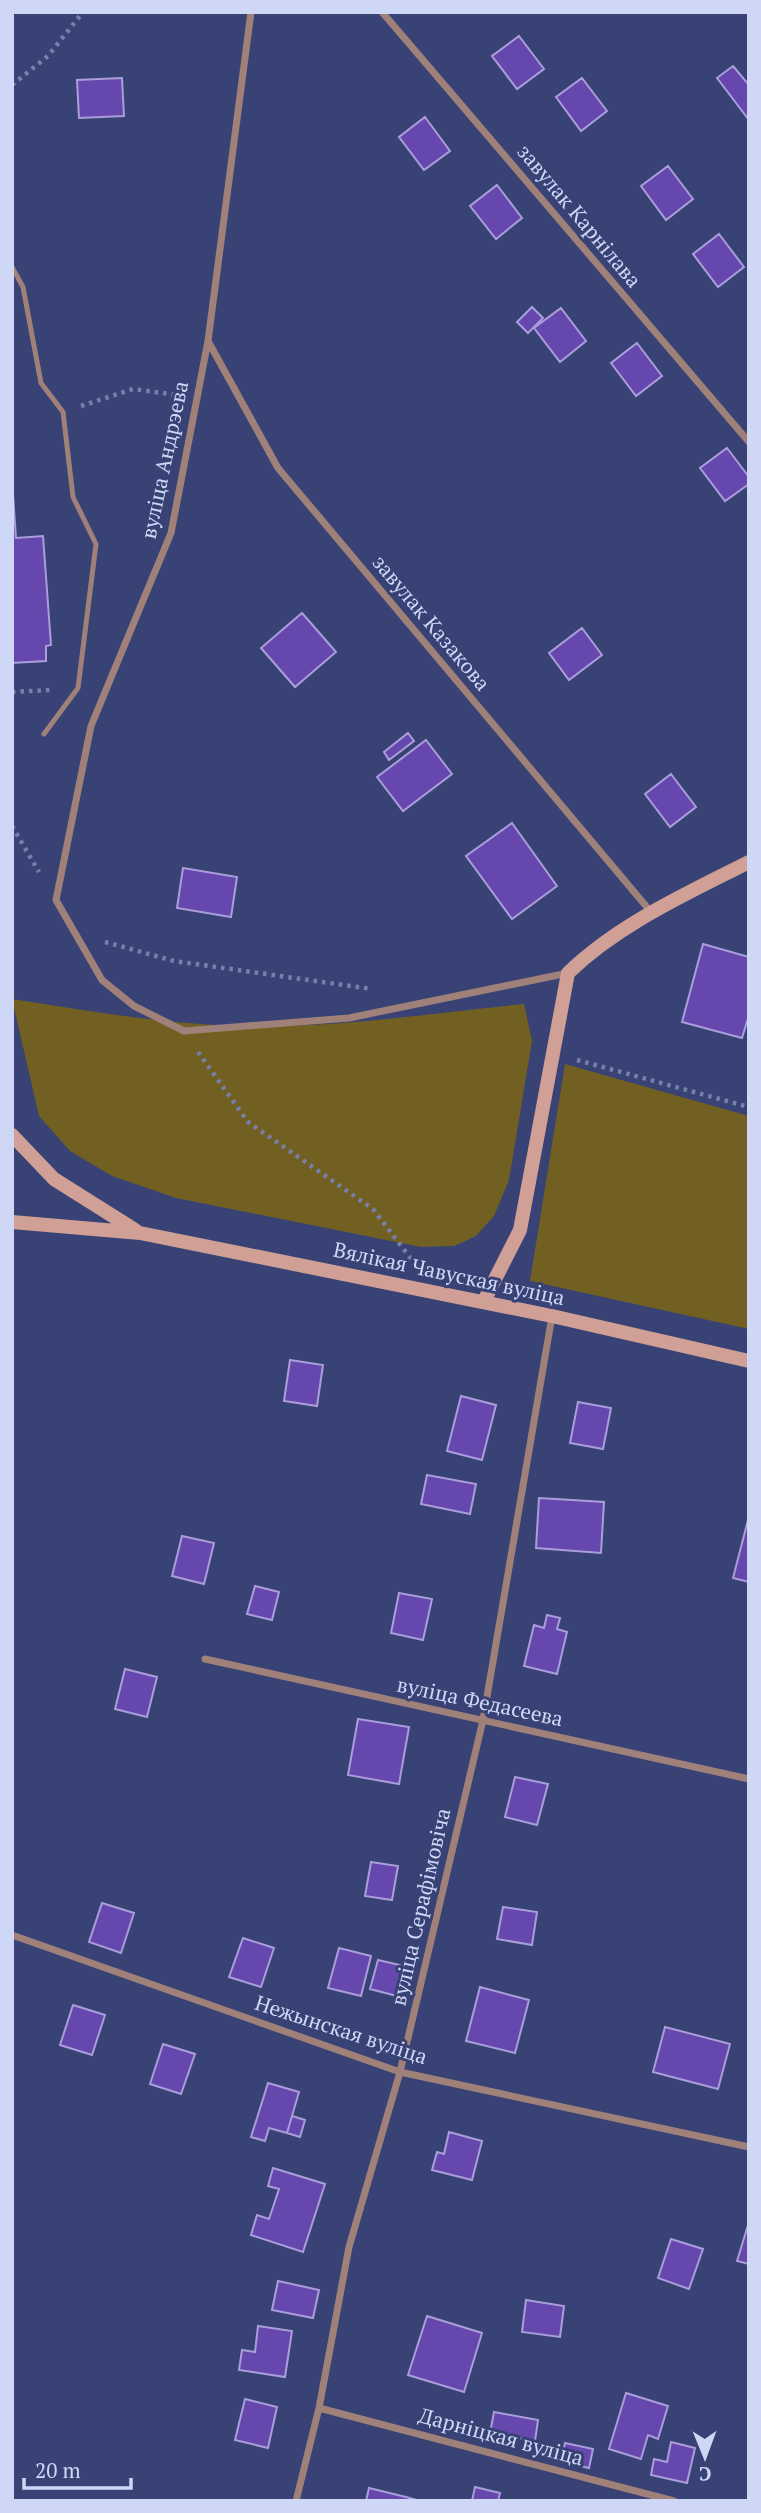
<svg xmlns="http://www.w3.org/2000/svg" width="761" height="2513" font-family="'PT Serif',serif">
	<rect width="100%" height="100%" fill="#384275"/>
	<path fill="#716022" d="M12 999C90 1011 168 1025 246 1026 338 1028 432 1013 524 1004L532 1041 509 1180 494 1216 476 1236 454 1246 421 1247 176 1198 112 1176 70 1151 39 1116Z
		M565 1064 749 1116V1329L530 1281Z"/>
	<path fill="#6547ae" stroke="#aa9eda" stroke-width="2" d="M519 36 544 69 517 89 492 56Z
		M733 66 749 85V120L717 78Z
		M122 78 124 116 79 118 77 80Z
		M582 78 607 111 581 131 556 97Z
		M425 117 450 151 424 170 399 137Z
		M668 166 693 199 666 220 641 186Z
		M497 185 522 218 496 239 470 206Z
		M719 234 744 267 718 287 693 254Z
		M532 307 543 318 528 333 517 322Z
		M561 308 586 341 560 362 534 328Z
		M637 343 662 376 636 396 611 363Z
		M727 448 749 477V484L725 501 700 468Z
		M12 480 16 538 43 536 51 645 46 646V661L12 663Z
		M302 613 336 652 295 687 261 648Z
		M582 628 602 655 569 680 549 653Z
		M408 733 414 741 389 760 384 752Z
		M426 740 452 774 403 811 377 777Z
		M671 774 696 807 670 827 645 794Z
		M512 823 557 886 512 919 466 856Z
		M183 868 237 877 231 917 177 908Z
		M703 944 749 957V1015L742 1038 682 1022Z
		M290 1360 323 1365 317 1406 284 1401Z
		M461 1396 496 1405 482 1460 447 1451Z
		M578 1402 611 1408 603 1449 570 1443Z
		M427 1475 476 1484 470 1514 421 1504Z
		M539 1498 604 1502 601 1553 536 1548Z
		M749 1516V1582L733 1578Z
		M182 1536 214 1543 204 1584 172 1576Z
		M255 1586 279 1592 272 1620 247 1614Z
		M399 1593 432 1599 423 1640 391 1633Z
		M547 1615 560 1618 557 1629 567 1632 557 1674 524 1666 534 1625 544 1628Z
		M125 1669 157 1677 147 1717 115 1709Z
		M358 1719 409 1727 399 1784 348 1775Z
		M515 1777 548 1784 537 1825 505 1817Z
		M371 1862 398 1866 392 1900 365 1896Z
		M102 1903 134 1913 121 1953 89 1942Z
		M503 1907 537 1912 532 1945 497 1939Z
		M243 1938 274 1948 261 1987 229 1977Z
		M339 1948 371 1956 361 1996 328 1988Z
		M378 1960 404 1966 397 1996 370 1989Z
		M480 1987 529 2000 515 2053 466 2041Z
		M73 2005 105 2015 92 2055 60 2045Z
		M665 2027 730 2044 718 2089 653 2072Z
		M163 2044 195 2054 181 2094 150 2084Z
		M268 2083 299 2092 287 2133 269 2128 265 2141 251 2137Z
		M292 2116 305 2120 300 2137 287 2133Z
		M449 2132 482 2141 472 2180 432 2170 437 2152 444 2154Z
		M273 2168 325 2184 303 2252 251 2235 257 2215 269 2219 279 2189 268 2186Z
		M749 2222V2264L737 2261Z
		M671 2239 703 2249 689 2289 658 2278Z
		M278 2281 319 2290 313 2318 272 2310Z
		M526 2300 564 2306 560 2337 522 2332Z
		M427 2316 482 2333 464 2392 408 2375Z
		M258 2326 292 2331 285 2377 239 2370 242 2350 255 2352Z
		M626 2393 668 2406 658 2439 648 2435 641 2459 609 2449Z
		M245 2399 277 2407 268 2448 235 2440Z
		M494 2412 538 2420 535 2441 490 2433Z
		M671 2442 695 2448 687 2483 651 2475 654 2459 667 2462Z
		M565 2443 593 2449 589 2468 561 2462Z
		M475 2487 500 2493 498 2501H472Z
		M369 2488 406 2497 420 2501H366Z"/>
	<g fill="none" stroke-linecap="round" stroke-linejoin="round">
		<path stroke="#7780ab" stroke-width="4.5" stroke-dasharray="3.5 5" stroke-linecap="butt" d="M12 85 48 56 83 12
			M81 406 133 389 177 395
			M12 692 50 690
			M12 826 39 872
			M105 942 174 961 372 989
			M198 1052 248 1122 373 1209 412 1260
			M577 1060 749 1107"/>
		<path stroke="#9f817a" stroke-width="5" d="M12 267 23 287 41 383 63 412 73 497 96 544 78 688 44 734"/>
		<path stroke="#9f817a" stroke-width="7" d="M251 12 208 341 171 533 91 726 56 900 102 980 134 1006 184 1031 349 1018 568 973
			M382 12 749 442
			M208 341 278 468 651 912
			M205 1659 749 1779
			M12 1935 400 2072 749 2147
			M319 2408 674 2501
			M296 2501 319 2408 349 2247 400 2072 483 1720 552 1316"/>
		<path stroke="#d0a096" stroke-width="14" d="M12 1135 54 1179 135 1230
			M12 1222 140 1233 552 1316 749 1361
			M484 1301 520 1230 568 973C619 924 686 894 749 862"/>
	</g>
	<g text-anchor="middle" stroke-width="6" stroke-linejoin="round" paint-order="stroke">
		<g font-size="21" fill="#ced7f6" stroke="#384275">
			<text transform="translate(579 216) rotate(50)" y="7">завулак Карнілава</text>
			<text transform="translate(165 460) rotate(-78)" y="7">вуліца Андрэева</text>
			<text transform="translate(431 623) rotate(50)" y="7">завулак Казакова</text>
			<text transform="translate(449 1274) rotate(12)" y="7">Вялікая Чавуская вуліца</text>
			<text transform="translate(480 1702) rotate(12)" y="7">вуліца Федасеева</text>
			<text transform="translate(421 1907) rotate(-77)" y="7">вуліца Серафімовіча</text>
			<text transform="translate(341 2030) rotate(18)" y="7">Нежынская вуліца</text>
			<text transform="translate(501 2437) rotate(15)" y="7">Дарніцкая вуліца</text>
		</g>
	</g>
	<rect width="761" height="2513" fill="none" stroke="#ced7f6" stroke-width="28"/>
	<g transform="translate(705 2457) rotate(179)" stroke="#384275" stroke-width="5" paint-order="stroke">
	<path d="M0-5L12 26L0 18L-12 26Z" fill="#ced7f6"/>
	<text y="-10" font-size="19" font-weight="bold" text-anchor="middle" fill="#ced7f6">С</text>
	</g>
	<path d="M24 2478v10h107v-10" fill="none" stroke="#ced7f6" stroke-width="3.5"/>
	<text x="35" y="2478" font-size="21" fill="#ced7f6" stroke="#384275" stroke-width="5" paint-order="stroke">20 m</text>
</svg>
